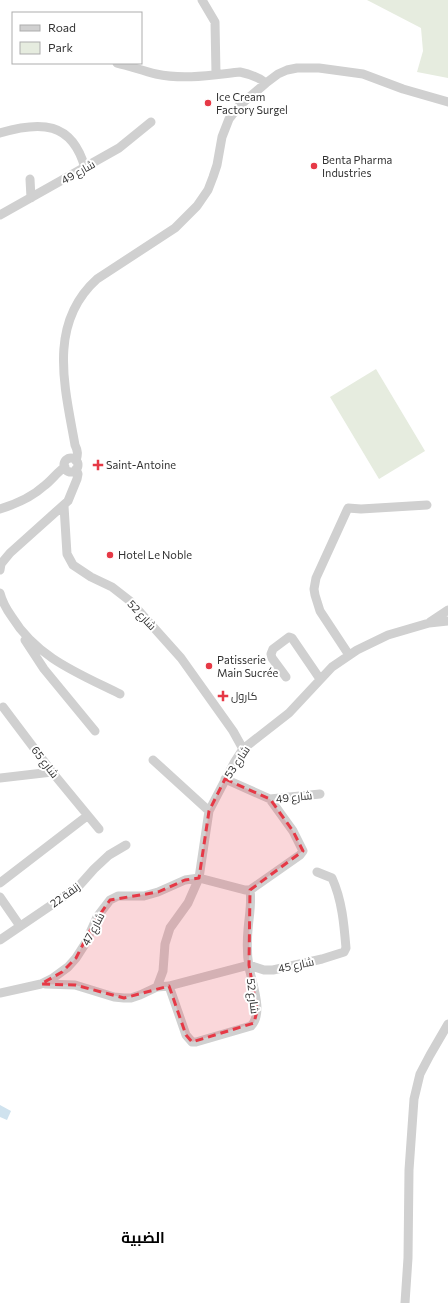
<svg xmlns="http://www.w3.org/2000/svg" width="448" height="1303" font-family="Commissioner,Cairo,sans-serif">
	<rect width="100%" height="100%" fill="#fff"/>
	<path fill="#e6ecdf" d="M367 0H448V78L417 72 423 51 421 28Z
		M376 369 425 451 379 479 330 397Z"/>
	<path fill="#cfe2ee" d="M0 1105 11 1111 7 1120 0 1117Z"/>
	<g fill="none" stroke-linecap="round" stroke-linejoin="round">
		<path stroke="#d0d0d0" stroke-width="9" d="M202 0 215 22 216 74
			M117 63C130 66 143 71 156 74 184 80 212 75 240 72 250 74 258 77 266 83
			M0 133C40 121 72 121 85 168
			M30 179 31 198
			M0 215 119 148 151 122
			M64 465a7 7 0 1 1 14 0a7 7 0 1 1-14 0Z
			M76 461C78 454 78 451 75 445 65 388 47 324 97 279L175 228 197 206 208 190 213 177 217 165 222 137 229 119 239 106 266 83 278 74 287 70 297 68H319L363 74 403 89 448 102
			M64 506 67 554 73 565 91 577 112 587 130 601 181 658 233 731 243 749
			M0 509C16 504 32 497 44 486 52 480 57 472 65 467
			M0 570 1 564 10 553 68 501 77 479 78 474 76 469
			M0 593C2 601 7 610 12 617 37 658 80 674 120 694
			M430 622 448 610
			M25 640 44 669 95 731
			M349 655 320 611 315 595 314 589 316 578 348 508 361 509 427 505
			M286 677 272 658 271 654 273 649 289 637 292 638 320 679
			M3 707 52 772 99 829
			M153 760 209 811
			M0 778 52 772
			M225 779 270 799 320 794
			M0 883 87 816
			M0 897 20 926
			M0 940 78 887 94 869 109 855 126 845
			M45 984 75 985 114 997 124 998H131L140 995 157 987 169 986 249 965 264 970H273L322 959 341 953 344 952 346 948C344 924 342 900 332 878L317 872
			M169 986 186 1035 192 1042H196L251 1026C264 1013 252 984 249 967 247 955 247 941 248 930 249 916 252 903 250 890
			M157 987 163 971 165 944 170 928 188 903 199 878 209 811 234 763 243 749 289 713 332 667 357 650 388 635 429 623 448 621
			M0 993 41 984 53 978 68 967 76 958 85 944 97 917 110 900 118 896H144L158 892 185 880 199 878 245 890H250L300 855 303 851 293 831 270 799
			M405 1303 408 1258 409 1170 414 1099 420 1074 430 1055 448 1024"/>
	</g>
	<path fill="#e63946" fill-opacity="0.2" stroke="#e63946" stroke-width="3" stroke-dasharray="8 5" stroke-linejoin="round" d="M225 779 270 799 293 831 303 851 250 890 249 965 257 1011 254 1023 192 1042 186 1035 169 986 124 998 75 985 41 984 62 972 76 958 94 923 110 900 158 892 185 880 199 878 209 811Z"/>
	<g fill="#e63946" stroke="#fff" stroke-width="1.5">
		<circle cx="208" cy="103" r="4"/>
		<circle cx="314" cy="166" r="4"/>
		<path d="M96 459h4v4h4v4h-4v4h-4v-4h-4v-4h4z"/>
		<circle cx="110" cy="555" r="4"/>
		<circle cx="209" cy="666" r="4"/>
		<path d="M221 690h4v4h4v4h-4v4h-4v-4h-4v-4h4z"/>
	</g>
	<g text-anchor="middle" stroke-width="4" stroke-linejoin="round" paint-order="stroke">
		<g font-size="11" fill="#333" stroke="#fff" text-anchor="start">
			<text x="216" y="101">Ice Cream<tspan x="216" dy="13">Factory Surgel</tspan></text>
			<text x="322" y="164">Benta Pharma<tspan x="322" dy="13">Industries</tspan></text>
			<text x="106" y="469">Saint-Antoine</text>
			<text x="118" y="559">Hotel Le Noble</text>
			<text x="217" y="664">Patisserie<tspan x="217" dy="13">Main Sucrée</tspan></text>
			<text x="231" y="700">كارول</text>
		</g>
		<g font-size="11" fill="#333" stroke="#fff">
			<text transform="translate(78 172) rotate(-29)" y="4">شارع 49</text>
			<text transform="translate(142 615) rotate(47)" y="4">شارع 52</text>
			<text transform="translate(45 762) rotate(52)" y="4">شارع 65</text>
			<text transform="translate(237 762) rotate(-56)" y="4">شارع 53</text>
			<text transform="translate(294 797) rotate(-6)" y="4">شارع 49</text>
			<text transform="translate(65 895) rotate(-36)" y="4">زنقة 22</text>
			<text transform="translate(93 929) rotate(-62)" y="4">شارع 47</text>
			<text transform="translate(296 965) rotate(-12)" y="4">شارع 45</text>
			<text transform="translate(253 996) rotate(83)" y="4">شارع 52</text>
		</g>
		<g font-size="15" font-weight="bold" fill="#000" stroke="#fff">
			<text x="143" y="1243">الضبية</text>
		</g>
	</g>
	<rect x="12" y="12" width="130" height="52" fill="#ffffff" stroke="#adadad"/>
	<rect x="20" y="25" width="20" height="6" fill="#d0d0d0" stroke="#adadad"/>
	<text x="48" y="32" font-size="12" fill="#333333">Road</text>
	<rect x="20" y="42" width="20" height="12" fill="#e6ecdf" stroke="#adadad"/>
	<text x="48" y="52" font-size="12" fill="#333333">Park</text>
</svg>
